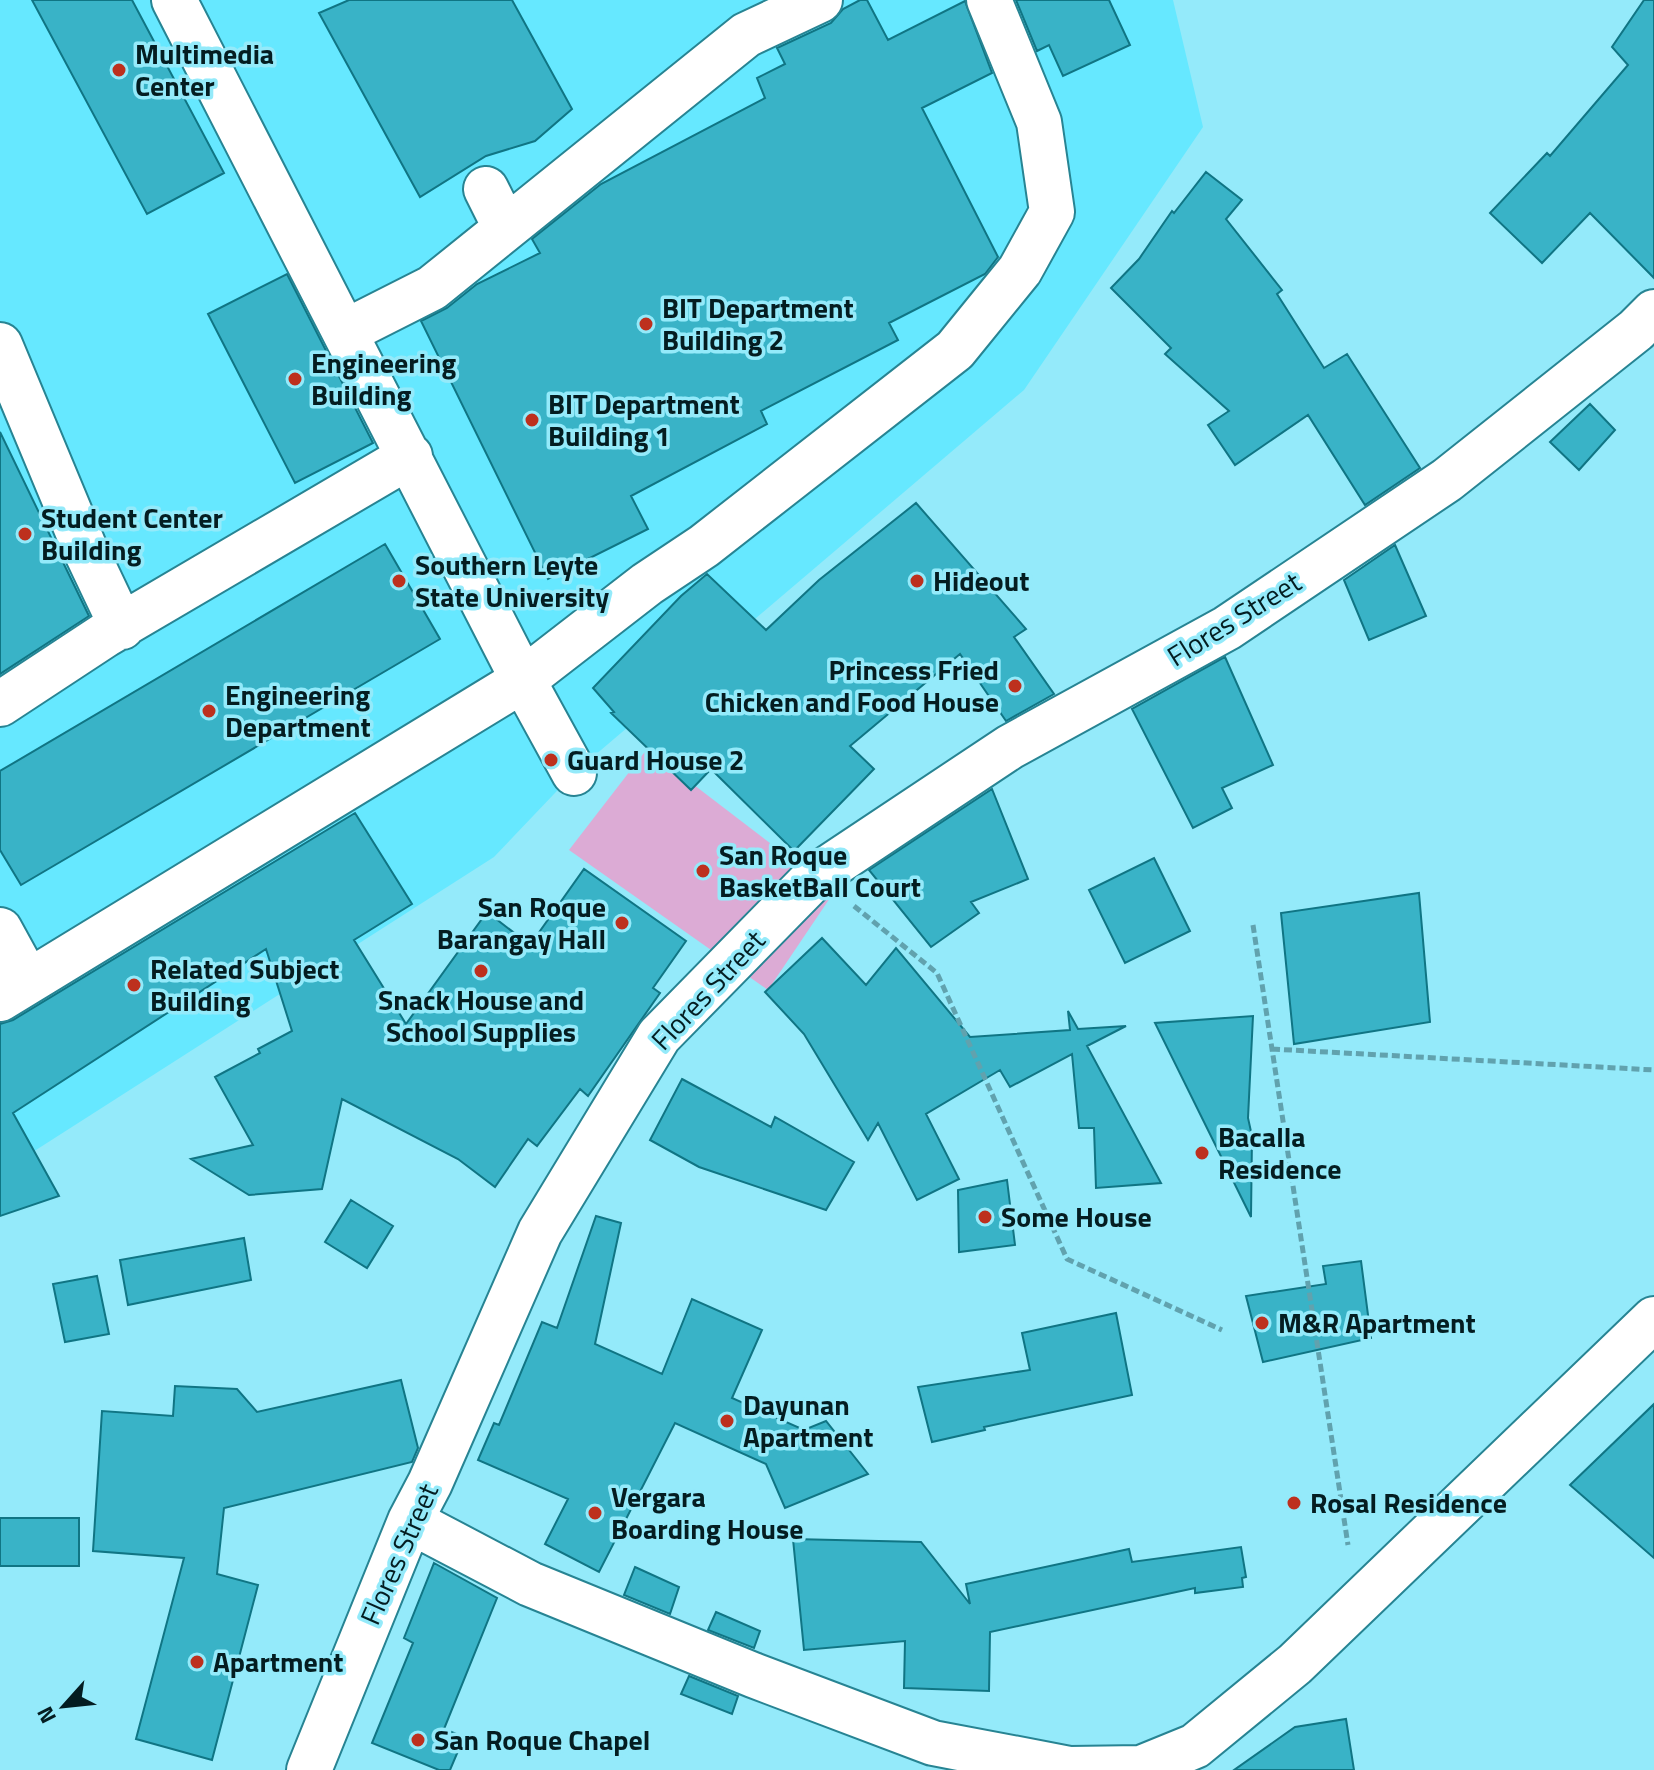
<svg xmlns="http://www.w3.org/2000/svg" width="1654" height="1770" font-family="'Titillium Web',sans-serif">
	<rect width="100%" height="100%" fill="#94eafa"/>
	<path fill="#66e8ff" d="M0 0H1173L1203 127 1024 390 574 773 494 857 0 1173Z"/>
	<path fill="#dcabd5" d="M647 749 834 892 768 990 569 850Z"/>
	<path fill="#39b3c7" stroke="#107584" stroke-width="2" d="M32 0H132L224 173 147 214Z
		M349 0H512L572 109 535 141 486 156 420 197 319 13Z
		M860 0H867L888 40 965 1 992 73 922 108 998 257 985 274 889 323 898 340 761 411 767 424 631 496 648 529 548 579 421 321 447 308 477 284 540 253 532 239 601 184 765 98 757 78 785 64 777 48 831 23 843 9Z
		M1016 0H1109L1130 45 1063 76 1049 45 1037 51Z
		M1644 0H1654V278L1590 213 1542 263 1490 213 1547 153 1550 156 1628 65 1612 47Z
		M1206 172 1242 200 1226 219 1282 290 1277 294 1324 368 1347 354 1420 468 1365 505 1308 415 1235 465 1208 425 1229 411 1165 354 1171 348 1111 288 1139 259 1172 211 1174 213Z
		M287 274 373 443 295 483 208 314Z
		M1590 404 1615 430 1579 470 1550 442Z
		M0 432 89 616 0 674Z
		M916 503 1026 629 1014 637 1054 694 1006 721 960 654 850 746 874 769 794 851 711 769 691 790 611 713 614 712 593 688 681 596 707 574 766 630 819 580Z
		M385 544 440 639 21 885 0 850V771Z
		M1395 545 1426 616 1369 640 1344 580Z
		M1225 657 1273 765 1222 788 1232 808 1193 828 1132 709Z
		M992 789 1028 879 971 902 979 913 931 947 869 870Z
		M355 813 412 904 354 940 406 1024 487 912 530 945 584 869 686 941 653 988 660 993 588 1096 580 1089 537 1146 528 1139 495 1187 458 1159 342 1099 322 1189 249 1195 191 1159 253 1145 215 1077 260 1053 258 1049 292 1031 266 949 13 1113 59 1196 0 1216V1024L13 1020Z
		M1154 858 1190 931 1125 963 1089 890Z
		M1419 893 1430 1022 1294 1044 1281 913Z
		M822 938 866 985 896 948 970 1037 1070 1030 1068 1011 1078 1029 1126 1026 1087 1046 1161 1183 1096 1188 1094 1128H1079L1072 1054 1010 1087 1000 1070 926 1114 959 1179 917 1200 878 1123 868 1140 804 1034 765 992Z
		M1253 1016 1248 1118 1252 1136 1251 1217 1155 1023Z
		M682 1079 771 1127 775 1117 854 1162 826 1210 699 1167 650 1140Z
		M1007 1180 1015 1245 959 1252 958 1190Z
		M351 1200 393 1226 367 1268 325 1242Z
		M596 1216 621 1223 595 1344 662 1374 692 1299 762 1330 732 1398 804 1430 826 1421 868 1474 785 1508 766 1464 675 1423 599 1572 545 1544 568 1499 478 1460 494 1423 499 1425 542 1322 557 1328Z
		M244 1238 251 1280 128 1305 120 1260Z
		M1361 1261 1371 1338 1263 1362 1246 1296 1326 1284 1323 1266Z
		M97 1276 109 1334 65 1342 53 1284Z
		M1116 1313 1132 1395 984 1427 985 1430 932 1442 918 1387 1030 1370 1022 1333Z
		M401 1380 418 1448 412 1462 224 1508 217 1574 258 1585 212 1760 136 1739 184 1558 93 1551 102 1411 173 1416 175 1386 237 1389 257 1412Z
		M1654 1404V1558L1570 1485Z
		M0 1518H79V1566H0Z
		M793 1539 921 1542 970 1604 966 1584 1129 1549 1132 1562 1241 1547 1246 1577 1242 1578 1243 1587 1195 1593V1588L990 1632 989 1691 904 1688 905 1641 804 1650Z
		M434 1563 497 1598 444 1729 464 1737 450 1770H439L372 1743 413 1643 404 1638Z
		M635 1567 679 1587 670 1614 624 1595Z
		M716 1612 760 1631 754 1648 708 1630Z
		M689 1676 738 1696 732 1714 681 1694Z
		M1346 1719 1354 1770H1234L1295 1727Z"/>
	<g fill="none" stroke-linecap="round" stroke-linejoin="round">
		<g stroke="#278493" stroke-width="48">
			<path id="minor" d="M174 0 523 680 574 773
				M486 189 505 227
				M345 332 432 288 746 35 820 0
				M0 345 85 549 122 627
				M0 704 105 635 410 456
				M0 930 28 981
				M0 999 523 680 647 584 704 546 955 350 1020 270 1052 212 1039 122 989 0
				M410 1521 530 1584 753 1675 933 1743 1070 1769 1141 1768 1195 1746 1295 1664 1654 1319
				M309 1770 410 1521 430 1483 540 1232 659 1036 816 876 1010 747 1227 628 1447 480 1636 330 1654 312"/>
		</g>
		<path stroke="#61a2ae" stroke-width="5" stroke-dasharray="8 4" stroke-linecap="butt" d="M854 906 937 973 1067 1259 1222 1330
			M1253 925 1348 1545
			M1272 1049 1654 1070"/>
		<use href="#minor" stroke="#fff" stroke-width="44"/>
	</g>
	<g fill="#bd301e" stroke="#94eafa" stroke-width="3">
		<circle cx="119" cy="70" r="8"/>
		<circle cx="646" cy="324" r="8"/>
		<circle cx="295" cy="379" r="8"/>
		<circle cx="532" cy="420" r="8"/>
		<circle cx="25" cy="534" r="8"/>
		<circle cx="399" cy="581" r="8"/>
		<circle cx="917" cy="581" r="8"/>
		<circle cx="1015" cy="686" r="8"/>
		<circle cx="209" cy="711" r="8"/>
		<circle cx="551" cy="760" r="8"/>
		<circle cx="703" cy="871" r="8"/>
		<circle cx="622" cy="923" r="8"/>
		<circle cx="481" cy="971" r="8"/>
		<circle cx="134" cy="985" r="8"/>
		<circle cx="1202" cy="1153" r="8"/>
		<circle cx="985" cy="1217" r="8"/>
		<circle cx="1262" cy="1323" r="8"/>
		<circle cx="727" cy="1421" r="8"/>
		<circle cx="1294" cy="1503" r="8"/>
		<circle cx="595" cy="1513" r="8"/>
		<circle cx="197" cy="1662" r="8"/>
		<circle cx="418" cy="1740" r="8"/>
	</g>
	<g text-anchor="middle" stroke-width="7" stroke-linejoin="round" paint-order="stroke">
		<g font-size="28" font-weight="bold" fill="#041d21" stroke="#94eafa" text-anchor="start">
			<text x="135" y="64">Multimedia<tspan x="135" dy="32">Center</tspan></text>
			<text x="662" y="318">BIT Department<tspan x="662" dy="32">Building 2</tspan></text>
			<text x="311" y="373">Engineering<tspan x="311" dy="32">Building</tspan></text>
			<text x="548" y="414">BIT Department<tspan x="548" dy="32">Building 1</tspan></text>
			<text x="41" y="528">Student Center<tspan x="41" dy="32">Building</tspan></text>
			<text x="415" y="575">Southern Leyte<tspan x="415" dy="32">State University</tspan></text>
			<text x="933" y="591">Hideout</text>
			<text x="999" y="680" text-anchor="end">Princess Fried<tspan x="999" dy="32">Chicken and Food House</tspan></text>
			<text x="225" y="705">Engineering<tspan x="225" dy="32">Department</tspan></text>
			<text x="567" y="770">Guard House 2</text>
			<text x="719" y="865">San Roque<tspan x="719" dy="32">BasketBall Court</tspan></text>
			<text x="606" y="917" text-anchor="end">San Roque<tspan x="606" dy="32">Barangay Hall</tspan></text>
			<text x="150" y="979">Related Subject<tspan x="150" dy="32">Building</tspan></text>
			<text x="481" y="1010" text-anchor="middle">Snack House and<tspan x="481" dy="32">School Supplies</tspan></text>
			<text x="1218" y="1147">Bacalla<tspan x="1218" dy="32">Residence</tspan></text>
			<text x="1001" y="1227">Some House</text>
			<text x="1278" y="1333">M&amp;R Apartment</text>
			<text x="743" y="1415">Dayunan<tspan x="743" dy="32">Apartment</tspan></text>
			<text x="611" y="1507">Vergara<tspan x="611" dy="32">Boarding House</tspan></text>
			<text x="1310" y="1513">Rosal Residence</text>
			<text x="213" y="1672">Apartment</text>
			<text x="434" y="1750">San Roque Chapel</text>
		</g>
		<g font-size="28" fill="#041d21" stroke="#94eafa">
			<text transform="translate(1234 619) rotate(-32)" y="10">Flores Street</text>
			<text transform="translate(708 990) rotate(-47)" y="10">Flores Street</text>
			<text transform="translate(399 1554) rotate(-66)" y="10">Flores Street</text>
		</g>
	</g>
	<g transform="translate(64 1706) rotate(243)" stroke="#94eafa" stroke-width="6" paint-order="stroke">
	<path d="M0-6L14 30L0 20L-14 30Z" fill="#041d21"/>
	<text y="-12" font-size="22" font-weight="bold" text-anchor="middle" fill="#041d21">N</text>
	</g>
</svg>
